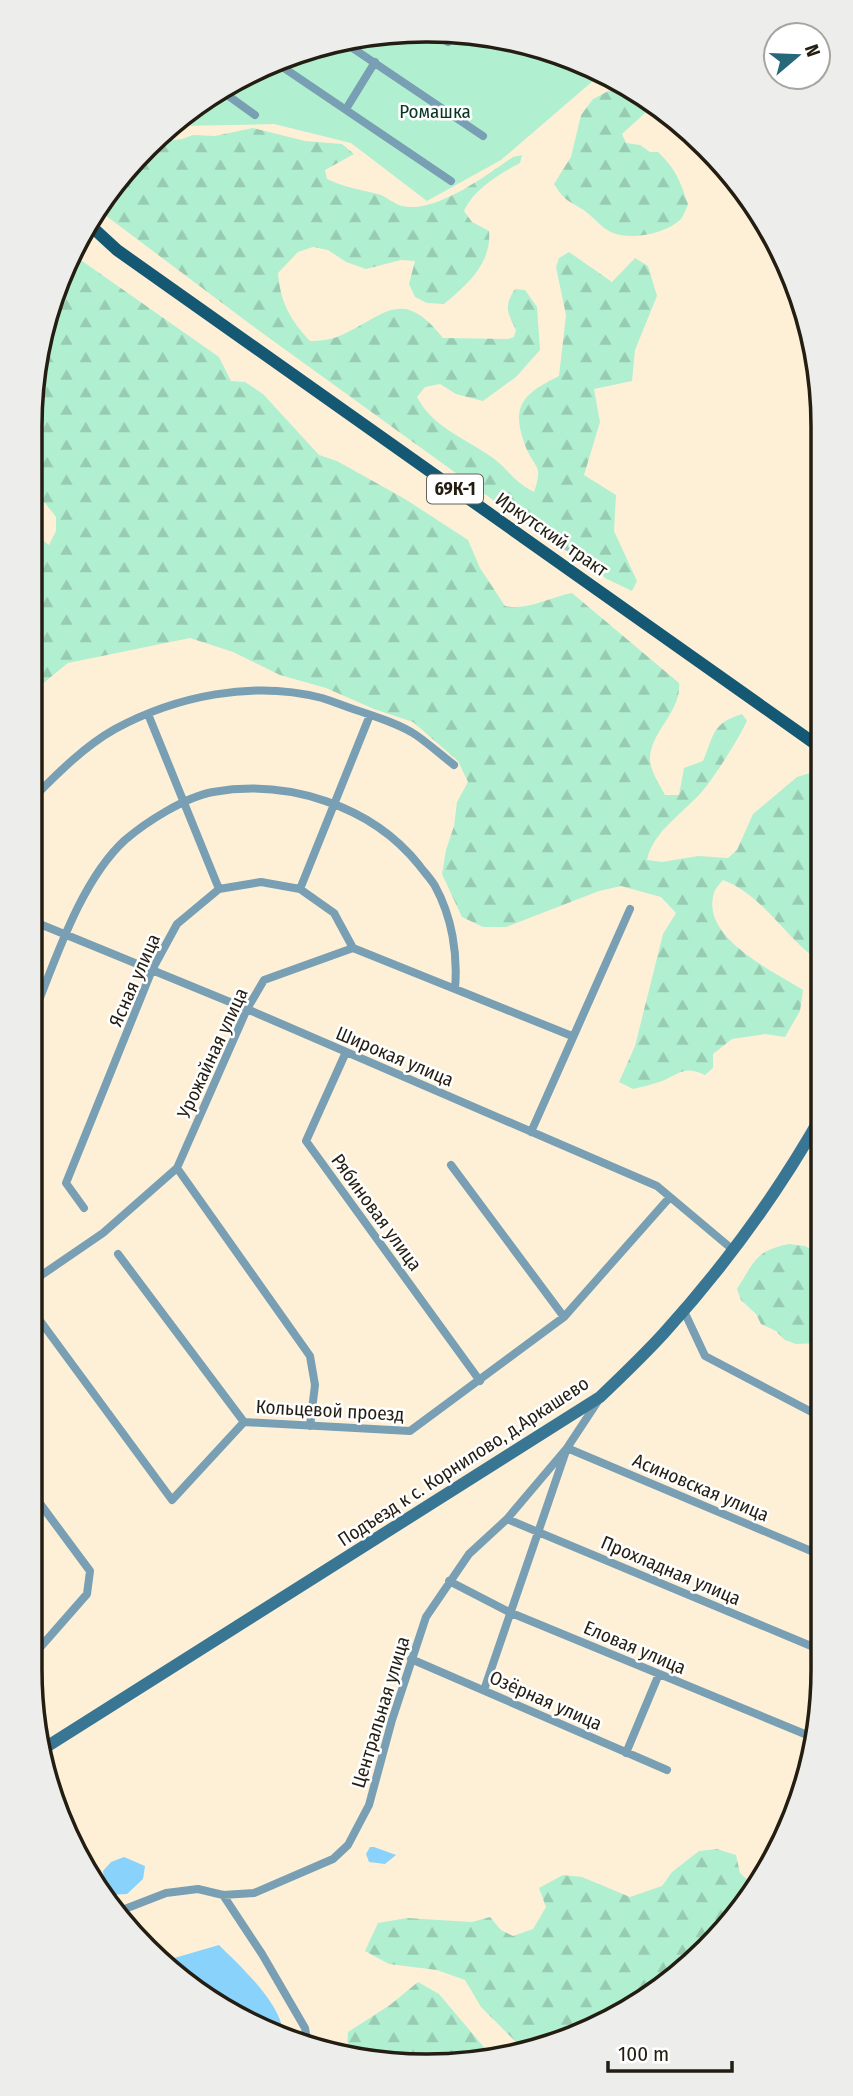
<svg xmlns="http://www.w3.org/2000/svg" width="853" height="2096" font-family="'Fira Sans Condensed',sans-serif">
	<defs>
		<pattern id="forest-firs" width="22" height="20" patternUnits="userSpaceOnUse" patternTransform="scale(1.75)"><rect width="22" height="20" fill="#b1efd1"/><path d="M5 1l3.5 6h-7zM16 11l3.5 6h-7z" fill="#98ccb2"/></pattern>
	</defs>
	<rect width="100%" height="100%" fill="#fdf0d7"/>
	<path fill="#b1efd1" d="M400 31 554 51 601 74 501 160 427 201 351 143 274 124 180 126 251 71Z"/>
	<path fill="url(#forest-firs)" d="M622 84 647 97 655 104 622 134 626 143 640 145 650 152H658C676 169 680 181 688 204 686 209 684 215 681 219 666 234 632 240 613 233 601 228 593 216 582 209 566 199 565 201 554 184L571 157 581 115 593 99Z
		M253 128 305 141 342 144 354 154 325 170 327 179C344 187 360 190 378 194 387 197 394 204 402 206 436 214 486 175 513 157L522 155 520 163C499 174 474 189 464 211L472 222 489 231C492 263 467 285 444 304L427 303 415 297 409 284 415 261 401 260 366 269 346 262 328 250 313 247 298 252 278 273C280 301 290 320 310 341 318 341 329 340 337 337 384 318 400 284 443 338L508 339 514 337 516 330C508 312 503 308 515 289L525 290 537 307 540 350 516 377 483 401 456 394 440 384 425 387 417 397C433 428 467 439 493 458 509 470 513 481 534 492 536 487 539 476 538 470 536 464 530 457 527 450 510 408 520 395 559 376L566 315 556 267 559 258 569 252 612 282 635 258 648 266 657 296 635 350 632 381 594 389 600 422 584 475 616 495 614 531 637 581 632 591 605 578 589 560 558 547 250 324 101 212 128 165 158 142 182 139 193 135 215 136Z
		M714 156 725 165 737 184 720 179Z
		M75 256 219 357 231 381 245 382 263 394 319 455 337 461 405 499 468 540 480 568 505 606C529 611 549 597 572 593L679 683C682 711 650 732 650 759 650 771 660 785 665 795H679L684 768 703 761C714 735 712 723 742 714L747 721C737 741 719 770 705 788 687 811 653 830 647 860L662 862 698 856 728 858 737 850 753 814 797 777 813 772 821 780V962C785 939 765 896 723 880 720 883 715 889 714 893 700 938 774 971 803 990L800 1011 785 1037 765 1034 732 1039 713 1054V1068L705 1075C684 1065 680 1074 662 1081 653 1084 643 1087 633 1089L619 1082 635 1046 663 934 676 913 661 897 621 886 599 891 506 927H483L462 917 442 874 446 850 454 826 457 802 468 782 458 761 413 722 374 709 326 688 280 675 233 652 190 638 68 663 30 694V531L49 545 56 531V517L45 503 30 502V427L51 299Z
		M789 1244 805 1246 822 1256V1343L796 1344 785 1340 776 1331 761 1324 756 1314 741 1300 737 1289C755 1261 755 1251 789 1244Z
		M717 1849 736 1855 740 1873 752 1884 756 1883 742 1911 647 2000 524 2050 481 2007 465 1980 437 1970 389 1964 365 1951 378 1923 407 1918 472 1922 490 1917 501 1930 513 1936 533 1929 546 1907 539 1888 563 1875 582 1877 630 1897 662 1886 672 1872 699 1851Z
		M418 1982 439 1994 494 2059 374 2063 347 2054 348 2032 390 2005Z"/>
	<path fill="#88d2fb" d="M370 1847H374L396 1855 385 1864 369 1862 366 1854Z
		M124 1857 145 1866 143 1879 127 1894 110 1895 105 1885 103 1871 111 1862Z
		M219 1945C240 1966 280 2002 283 2032L228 2013 164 1961Z"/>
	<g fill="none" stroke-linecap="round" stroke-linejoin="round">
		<path stroke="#789fb3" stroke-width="8" d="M438 36 448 42
			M348 45 483 136
			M551 50 564 59
			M278 64 451 181
			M223 92 255 115
			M346 109 375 62
			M148 714 219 889
			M30 801C56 775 83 747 115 729 176 696 253 680 322 698 335 702 349 708 362 712 380 718 401 725 416 735 429 744 441 755 454 765
			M300 889 370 715
			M30 920 247 1009 657 1186 732 1249
			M30 1023C54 965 79 882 125 840 146 822 185 797 213 792 287 779 371 805 419 865 424 872 431 879 435 886 452 917 458 954 455 989
			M346 1052 306 1141 480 1381
			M531 1132 630 909
			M451 1165 564 1317
			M84 1208 66 1183 152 970 177 924 219 889 261 882 300 889 334 913 353 948
			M118 1254 244 1422
			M30 1283 103 1233 177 1168
			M30 1307 172 1500 244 1422 410 1431 564 1317 670 1197
			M683 1309 705 1356 823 1418
			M310 1426 315 1385 310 1356 177 1168 247 1009 264 980 353 948 572 1036
			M30 1490 90 1571 87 1594 30 1659
			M507 1519 823 1651
			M449 1581 509 1612 812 1737
			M411 1659 667 1770
			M484 1690 567 1448 823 1556
			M626 1753 659 1674
			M223 1895 262 1954 305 2028 307 2040
			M117 1912 166 1893 198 1889 223 1895 254 1893 333 1859 348 1845 369 1805 392 1720 426 1617 469 1554 507 1519 567 1448 598 1401"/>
		<path stroke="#387694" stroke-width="12" d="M43 1749 600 1397C622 1376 644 1355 664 1333 723 1268 779 1191 822 1115"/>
		<path stroke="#145874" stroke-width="12" d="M92 227 117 250 821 748"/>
	</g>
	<g text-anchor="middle" stroke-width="5" stroke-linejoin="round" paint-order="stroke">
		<rect fill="#fff" stroke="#666259" stroke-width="2" x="427" y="474.5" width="56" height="29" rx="5"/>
		<g font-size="18" font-weight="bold" fill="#241e12">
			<text x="455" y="495">69К-1</text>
		</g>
		<g font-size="19" fill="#053524" stroke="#fff">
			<text x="435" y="118">Ромашка</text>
		</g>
		<g font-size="19" fill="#241e12" stroke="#fff">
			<text transform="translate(552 534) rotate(35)" y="7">Иркутский тракт</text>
			<text transform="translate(134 980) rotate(-66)" y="7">Ясная улица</text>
			<text transform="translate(212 1053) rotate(-65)" y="7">Урожайная улица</text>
			<text transform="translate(395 1056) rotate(23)" y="7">Широкая улица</text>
			<text transform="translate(377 1212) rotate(54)" y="7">Рябиновая улица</text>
			<text transform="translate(330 1410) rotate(3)" y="7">Кольцевой проезд</text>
			<text transform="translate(463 1461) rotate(-33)" y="7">Подъезд к с. Корнилово, д.Аркашево</text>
			<text transform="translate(701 1487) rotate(23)" y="7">Асиновская улица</text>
			<text transform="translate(671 1570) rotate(23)" y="7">Прохладная улица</text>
			<text transform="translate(635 1647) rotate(23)" y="7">Еловая улица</text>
			<text transform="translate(546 1700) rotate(24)" y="7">Озёрная улица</text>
			<text transform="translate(380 1712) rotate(-73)" y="7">Центральная улица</text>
		</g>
	</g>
	<path d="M0 0H853V2096H0ZM426 42H427A384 384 0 0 1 811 426V1670A384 384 0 0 1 427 2054H426A384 384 0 0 1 42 1670V426A384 384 0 0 1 426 42Z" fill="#ededec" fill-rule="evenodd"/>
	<path fill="none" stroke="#241e12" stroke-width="3.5" d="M426 42H427A384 384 0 0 1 811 426V1670A384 384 0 0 1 427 2054H426A384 384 0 0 1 42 1670V426A384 384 0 0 1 426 42Z"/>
	<g transform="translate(797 56) rotate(71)"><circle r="33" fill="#ffffff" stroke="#a7a5a0" stroke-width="2"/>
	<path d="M0-5L12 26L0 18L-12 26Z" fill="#25687a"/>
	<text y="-10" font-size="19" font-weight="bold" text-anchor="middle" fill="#241e12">N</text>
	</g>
	<path d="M608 2061v10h124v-10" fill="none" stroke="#241e12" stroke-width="3.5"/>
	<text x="618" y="2061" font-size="21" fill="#241e12" stroke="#ffffff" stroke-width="5" paint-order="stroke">100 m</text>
</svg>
